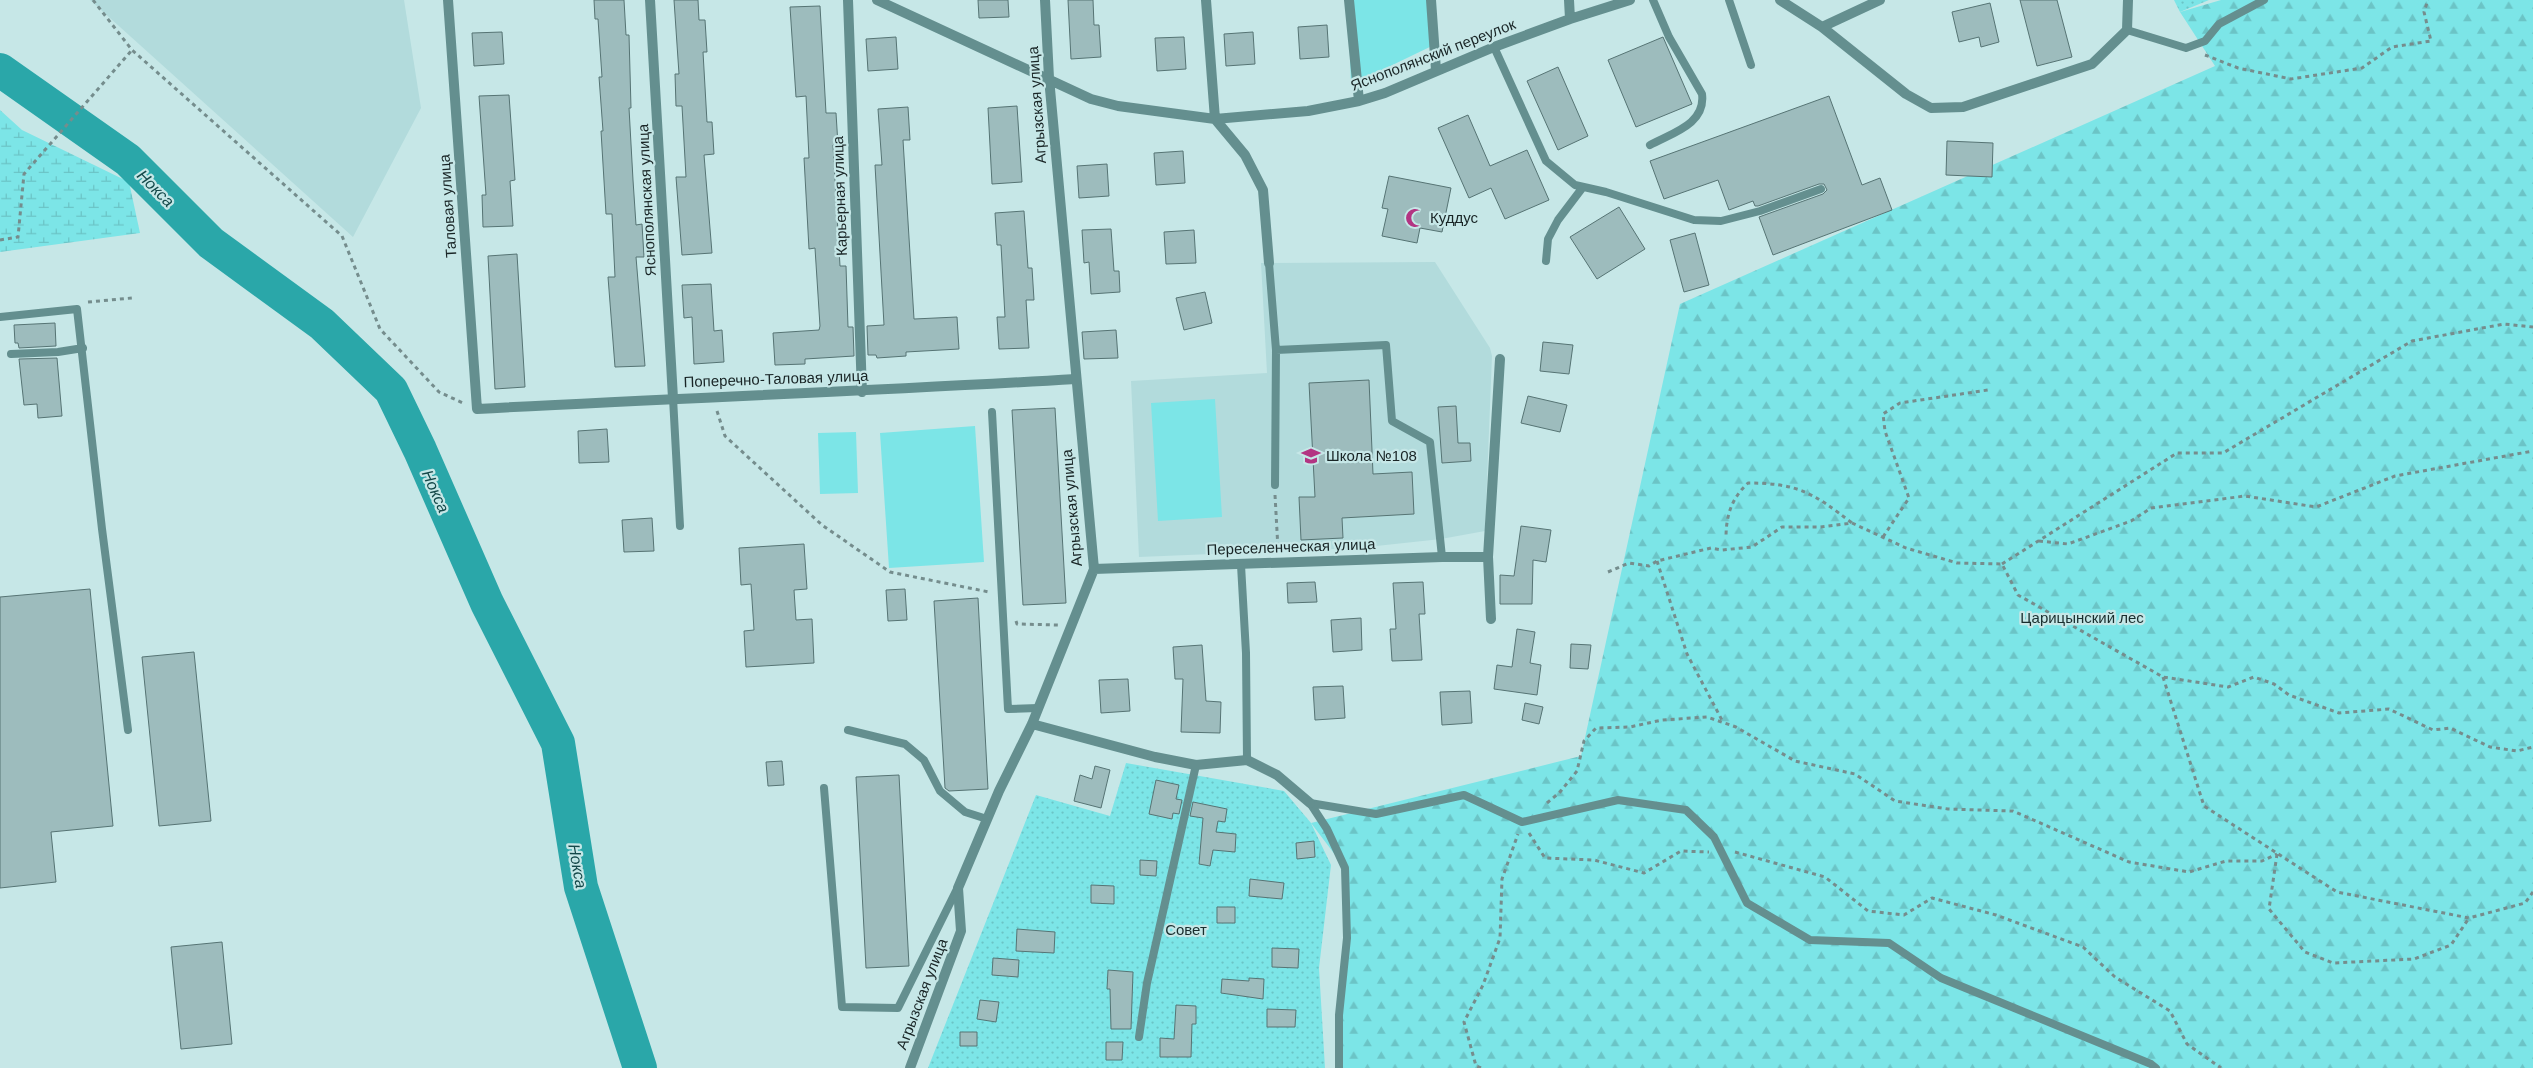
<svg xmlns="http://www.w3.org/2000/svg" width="2533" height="1068" font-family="Helvetica,sans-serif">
	<defs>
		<pattern id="grass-dots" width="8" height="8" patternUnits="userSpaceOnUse" patternTransform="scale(1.25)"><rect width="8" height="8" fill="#7ce5e7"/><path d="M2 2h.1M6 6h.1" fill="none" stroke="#6bc4c6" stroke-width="1.8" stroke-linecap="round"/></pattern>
		<pattern id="forest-firs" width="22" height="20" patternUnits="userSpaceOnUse" patternTransform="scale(1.25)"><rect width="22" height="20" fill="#7ce5e7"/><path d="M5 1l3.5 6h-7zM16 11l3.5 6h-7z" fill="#6bc4c6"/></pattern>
		<pattern id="wetland-marsh" width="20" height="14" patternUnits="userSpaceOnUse" patternTransform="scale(1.25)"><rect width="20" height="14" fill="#7ce5e7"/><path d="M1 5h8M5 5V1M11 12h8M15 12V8" fill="none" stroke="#6bc4c6"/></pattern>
	</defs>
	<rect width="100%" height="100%" fill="#c6e7e7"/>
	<path fill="#b2dbdc" d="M90 0H404L421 108 353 237Z
		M1435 262 1490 348 1492 356 1485 531 1441 539 1358 548 1139 557 1131 381 1267 373 1261 263Z"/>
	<path fill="url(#grass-dots)" d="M2174 0H2209L2180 12Z
		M1126 763 1284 791 1311 823 1331 865 1319 968 1325 1068H928L1036 795 1110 816Z"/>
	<path fill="url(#forest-firs)" d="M2221 0H2533V1068H1339L1347 938 1345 868 1311 823 1581 756 1680 304 2215 66 2180 12Z"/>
	<path fill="url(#wetland-marsh)" d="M0 110 22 130 129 182 140 233 0 252Z"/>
	<path fill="#7ce5e7" d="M1348 0H1433L1436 44 1351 85Z
		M1215 399 1222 517 1158 521 1151 403Z
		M975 426 984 562 889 568 880 433Z
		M856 432 858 493 820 494 818 433Z"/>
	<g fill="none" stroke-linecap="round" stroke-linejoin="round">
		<path stroke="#2aa7a9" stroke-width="34" d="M0 70 128 160 211 243 322 324 391 390 420 450 487 603 558 743 581 887 640 1068"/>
	</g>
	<path fill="#9dbcbd" stroke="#567474" d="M594 0H624L626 35H629L631 108H629L633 180 636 225 642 224 644 257H636L645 366 615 367 608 277H615L612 214H606L601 131H603L599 77H602L598 19H595Z
		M674 0H698L699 20H705L707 52H703L707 122H712L714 154 704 155 712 253 682 255 676 177H686L682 106H676L675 74H679Z
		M978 0H1008L1009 17 979 18Z
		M1068 0H1093L1094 25H1099L1101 57 1071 59Z
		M2020 0H2057L2072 57 2037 66Z
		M1990 3 1999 42 1981 47 1979 37 1959 42 1952 12Z
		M820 6 826 113H836L838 145H833L840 266H846L848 327H853L854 356 805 359V364L775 365 773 333 819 330 820 326 815 248 809 249 804 158H809L806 96 796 97 790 7Z
		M1327 25 1329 57 1300 59 1298 27Z
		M502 32 504 64 474 66 472 33Z
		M1253 32 1255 64 1226 66 1224 34Z
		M896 37 898 69 868 71 866 39Z
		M1184 37 1186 69 1157 71 1155 38Z
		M1663 37 1692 104 1636 127 1608 60Z
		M1558 67 1588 136 1558 150 1527 81Z
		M509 95 515 180 510 181 513 226 483 227 482 195H486L479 96Z
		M1829 96 1862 185 1880 178 1892 210 1773 255 1759 217 1823 194 1827 190 1824 184H1819L1758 206H1755L1753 201 1729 210 1718 180 1664 199 1650 161Z
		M1017 106 1022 182 992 184 988 108Z
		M908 107 910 140H903L914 319 957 317 959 349 906 352V356L877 358 876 355H868L867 326 884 325 875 165H882L878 109Z
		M1468 115 1490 166 1527 150 1549 200 1505 219 1491 188 1469 198 1438 128Z
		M1947 141 1993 143 1992 177 1946 175Z
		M1183 151 1185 183 1156 185 1154 153Z
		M1107 164 1109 196 1079 198 1077 166Z
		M1389 176 1451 188 1442 232 1420 228 1417 243 1382 236 1388 209 1382 208Z
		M1619 207 1645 249 1597 279 1570 237Z
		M1024 211 1028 268H1032L1034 300H1026L1029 348 999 349 997 317H1005L1001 245H997L995 213Z
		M1111 229 1114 271H1119L1120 292 1091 294 1089 262 1084 263 1082 230Z
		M1194 230 1196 263 1166 264 1164 232Z
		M1695 233 1709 285 1684 292 1670 240Z
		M517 254 525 387 495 389 488 256Z
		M711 284 714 331 722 330 724 362 694 364 692 317 684 318 682 285Z
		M1205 292 1212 323 1184 330 1176 298Z
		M55 323 56 346 19 348 18 343H15L14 325Z
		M1116 330 1118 358 1084 359 1082 332Z
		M1543 342 1573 345 1569 374 1540 371Z
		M57 358 62 416 38 418 37 404 24 405 19 359Z
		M1369 380 1373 474 1412 472 1414 514 1342 518 1343 538 1301 540 1299 497H1315L1309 383Z
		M1528 396 1567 405 1560 432 1521 423Z
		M1456 406 1458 443H1470L1471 461 1442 463 1438 407Z
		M1055 408 1066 603 1023 605 1012 410Z
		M607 429 609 462 579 463 578 431Z
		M652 518 654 551 624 552 622 520Z
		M1521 526 1551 530 1546 562 1533 560 1532 604H1500V575L1514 576Z
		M804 544 807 589 794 590 796 620 812 619 814 663 746 667 744 631 754 630 751 584 741 585 739 548Z
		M1315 582 1317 602 1288 603 1287 583Z
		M1423 582 1425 614H1419L1422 660 1392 661 1390 629H1396L1393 583Z
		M90 589 113 826 51 832 56 882 0 888V597Z
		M905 589 907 620 888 621 886 590Z
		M978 598 988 789 949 791 945 788 934 601Z
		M1361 618 1362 650 1333 652 1331 620Z
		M1517 629 1535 632 1530 663 1541 665 1537 695 1494 689 1497 665 1512 667Z
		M1571 644 1591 645 1588 669 1570 668Z
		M1202 645 1206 701 1221 702 1220 733 1181 732 1183 679H1175L1173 647Z
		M194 652 211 821 159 826 142 657Z
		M1128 679 1130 711 1101 713 1099 680Z
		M1343 686 1345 718 1315 720 1313 687Z
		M1470 691 1472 723 1442 725 1440 692Z
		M1525 703 1543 707 1539 724 1522 720Z
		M782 761 784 785 768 786 766 762Z
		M1095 766 1110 770 1101 808 1074 801 1080 775 1092 779Z
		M899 775 909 966 866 968 856 777Z
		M1156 780 1179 785 1176 799 1182 800 1179 814 1173 813 1172 819 1149 814Z
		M1193 802 1227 809 1225 822 1218 821 1216 832 1236 834 1235 852 1213 850 1210 866 1199 864 1203 818 1190 816Z
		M1314 841 1315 857 1297 859 1296 843Z
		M1140 860 1157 861 1156 876 1140 875Z
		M1250 879 1284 883 1282 899 1249 896Z
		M1091 885 1114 886V904L1091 903Z
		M1217 907H1235V923H1217Z
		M1017 929 1055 932 1054 953 1016 951Z
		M222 942 232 1044 181 1049 171 947Z
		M1272 948 1299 949 1298 968 1272 967Z
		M993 958 1019 960 1018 977 992 975Z
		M1108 970 1133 972 1131 1029H1111L1110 989H1107Z
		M1249 978 1264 979 1263 999 1221 993 1222 979 1249 981Z
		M980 1000 999 1002 996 1022 977 1019Z
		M1176 1005 1196 1006V1024H1192L1191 1057H1160V1038L1174 1039Z
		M1267 1009 1296 1010 1295 1027H1267Z
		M960 1032H977V1046H960Z
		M1106 1042H1123L1122 1060H1106Z"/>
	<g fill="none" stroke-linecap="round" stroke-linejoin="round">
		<path stroke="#758d8d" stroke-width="3" stroke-dasharray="4 4" stroke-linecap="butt" d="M93 0 132 50 342 236 380 329 439 392 463 403
			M2205 55 2238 68 2291 79 2362 68 2392 47 2431 41 2424 12 2428 0
			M0 240 18 237 24 174 132 50
			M88 302 132 298
			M717 411 725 436 822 525 890 572 989 592
			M1275 495 1278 549
			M1852 523 1906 548 1957 563 2002 564 2018 595 2163 677 2228 687 2254 677 2274 684 2289 695 2339 713 2389 709 2433 730 2450 728 2490 747 2517 751 2533 747
			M1883 537 1909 498 1885 431 1883 414 1900 403 1988 390
			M2039 541 2068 544 2131 521 2151 508 2245 496 2316 507 2395 476 2533 451
			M1657 561 1687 654 1723 722
			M2002 564 2177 453H2223L2412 341 2504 324 2533 327
			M1608 572 1629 563 1649 566 1657 561 1711 548 1722 550 1752 547 1782 527H1820L1852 523C1813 493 1798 483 1748 483 1731 499 1726 516 1726 538
			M1016 621 1017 624 1058 625
			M2163 677 2204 806 2337 892 2469 918 2525 903 2533 892
			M1547 803 1560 792 1577 771 1584 741 1596 728 1630 727 1662 720 1707 717 1736 727 1795 761 1855 774 1895 801 1948 809 2013 811 2129 862 2189 872 2226 861H2262L2277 854
			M1529 833 1545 858 1594 860 1644 873 1681 851 1709 852
			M1735 852 1825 877 1868 911 1904 915 1932 898 1996 915 2083 947 2115 977 2170 1011 2187 1044 2221 1068
			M2277 854 2269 909 2305 952 2333 963 2414 959 2451 945 2469 918
			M1481 1068 1476 1066 1464 1022 1483 985 1500 938 1502 879 1518 834"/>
		<path stroke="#648f8f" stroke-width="8" d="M1729 0 1751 65
			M2127 30 2186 48 2205 41 2219 24 2264 0
			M1494 47 1546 161 1575 185 1606 192 1694 220 1721 221 1760 211 1821 189
			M1650 145C1672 133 1706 124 1702 94L1669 37 1653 0
			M1546 261 1548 239 1558 220 1583 187
			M1269 263 1276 350 1386 345 1392 421 1430 442 1442 557
			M0 317 77 309 102 529 128 730
			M11 354 58 352 83 348
			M673 398 680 526
			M992 412 1008 709 1038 708
			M1275 485 1276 350
			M1241 565 1246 653 1247 760
			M848 730 905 744 924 760 940 791 965 812 987 819
			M824 788 842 1007 898 1008 957 889
			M1310 803 1376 814 1464 795 1522 822 1618 800 1686 810 1714 837 1747 903 1810 940 1889 943 1941 978 2151 1064 2156 1068
			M1310 803 1327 829 1345 868 1347 938 1339 1015V1068
			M1139 1037 1147 983 1196 765"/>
		<path stroke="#648f8f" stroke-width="10" d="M448 0 477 409C677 398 876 391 1076 379
			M650 0 673 398
			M848 0 862 392
			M877 0 1091 99 1118 106 1215 119 1308 111 1359 101 1385 93 1494 47 1570 19 1630 0
			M1206 0 1215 119 1245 155 1263 190 1269 263
			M1349 0 1359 101
			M1431 0 1436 70
			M1569 0 1570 19
			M1780 0 1822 27 1906 94 1931 108 1963 107 2092 64 2127 30 2128 0
			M1822 27 1880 0
			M1094 569 1442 557H1488
			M1491 619 1488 557 1500 359
			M1032 724 1155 757 1196 765 1247 760 1277 775 1310 803
			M910 1068 961 931 958 888 999 791 1032 724 1094 569 1049 78 1045 0"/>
	</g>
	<defs>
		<g id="mosque-bare" transform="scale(1.5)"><path d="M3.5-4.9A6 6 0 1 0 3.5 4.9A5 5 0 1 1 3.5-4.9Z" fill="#b33482" stroke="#c6e7e7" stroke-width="2.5" paint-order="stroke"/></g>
		<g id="school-bare" transform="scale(1.5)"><path d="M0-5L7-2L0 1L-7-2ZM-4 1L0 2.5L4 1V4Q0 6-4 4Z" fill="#b33482" stroke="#c6e7e7" stroke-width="2.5" paint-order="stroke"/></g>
	</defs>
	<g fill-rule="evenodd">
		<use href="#mosque-bare" x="1415" y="218"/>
		<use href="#school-bare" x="1311" y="456"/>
	</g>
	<g text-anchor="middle" stroke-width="4.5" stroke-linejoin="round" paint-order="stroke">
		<g font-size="15" fill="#192526" stroke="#c6e7e7">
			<text transform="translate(1433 55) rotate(-21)" y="5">Яснополянский переулок</text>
			<text transform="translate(1037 105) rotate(-94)" y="5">Агрызская улица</text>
			<text transform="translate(840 196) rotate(-92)" y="5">Карьерная улица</text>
			<text transform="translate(647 200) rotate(-93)" y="5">Яснополянская улица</text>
			<text transform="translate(448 206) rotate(-94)" y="5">Таловая улица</text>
			<text transform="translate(776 379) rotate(-2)" y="5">Поперечно-Таловая улица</text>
			<text transform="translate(1072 508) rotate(-95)" y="5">Агрызская улица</text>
			<text transform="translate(1291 547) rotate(-2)" y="5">Переселенческая улица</text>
			<text transform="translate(922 994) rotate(-69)" y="5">Агрызская улица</text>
		</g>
		<g font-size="15" fill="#192526" stroke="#c6e7e7" text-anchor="start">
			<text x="1430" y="223">Куддус</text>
			<text x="1326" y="461">Школа №108</text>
		</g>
		<g font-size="15" fill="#192e2e" stroke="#c6e7e7">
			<text x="2082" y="623">Царицынский лес</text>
			<text x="1186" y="935">Совет</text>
		</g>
		<g font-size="16" font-style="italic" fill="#144849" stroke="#c6e7e7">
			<text transform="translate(156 188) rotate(45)" y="6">Нокса</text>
			<text transform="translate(436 491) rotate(66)" y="6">Нокса</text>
			<text transform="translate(578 866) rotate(80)" y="6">Нокса</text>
		</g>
	</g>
</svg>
